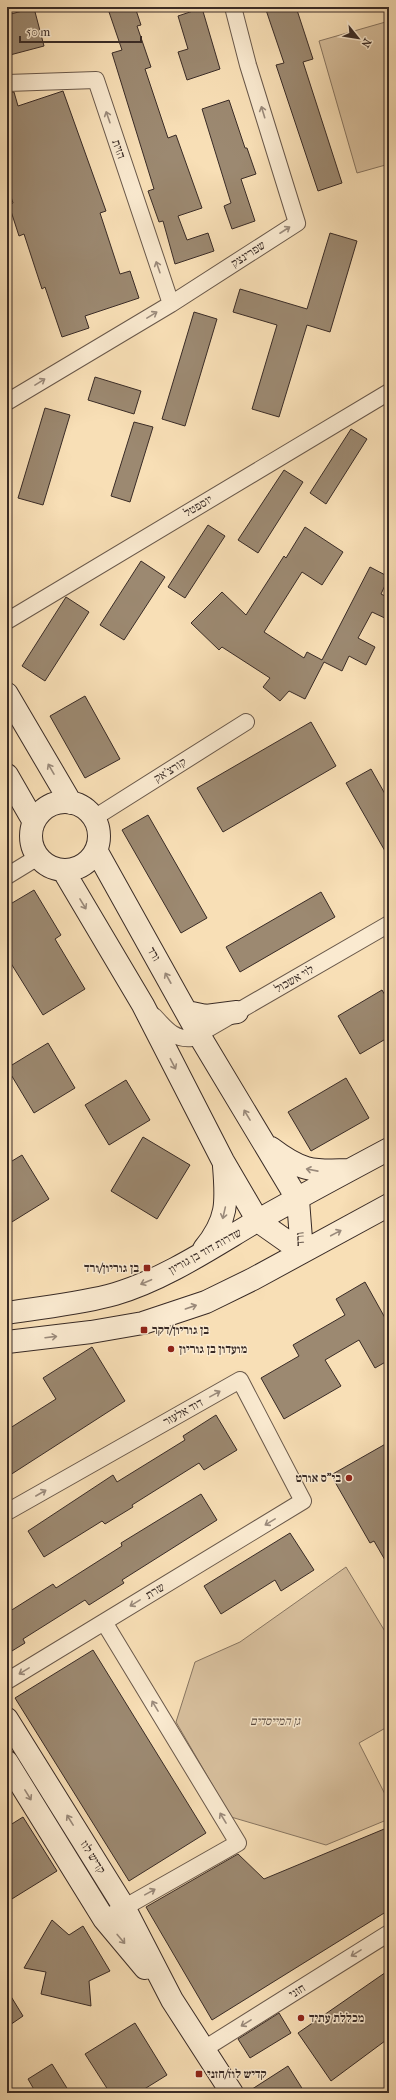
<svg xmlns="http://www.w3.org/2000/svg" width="396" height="2100" font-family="'IM FELL French Canon','Frank Ruhl Libre',serif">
	<rect width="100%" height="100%" fill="#f8dfb6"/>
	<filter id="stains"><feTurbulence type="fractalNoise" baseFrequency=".005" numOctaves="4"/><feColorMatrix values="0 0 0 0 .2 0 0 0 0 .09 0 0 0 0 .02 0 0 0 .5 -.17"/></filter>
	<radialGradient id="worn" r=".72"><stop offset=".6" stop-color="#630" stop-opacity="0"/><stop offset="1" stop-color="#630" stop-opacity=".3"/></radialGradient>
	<path fill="#d8c09e" stroke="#887662" d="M389 21V164L357 173 319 41Z
		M346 1567 389 1638V1726L359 1743 389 1802V1819L326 1845 231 1817 176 1722 195 1662 240 1642Z"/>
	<path fill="#9c8971" stroke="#392b26" d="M116 7H135L141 25 137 26 151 67 145 69 168 138 176 135 202 208 178 216 187 240 208 233 214 251 175 264 163 221 159 222 148 191 154 189 112 53 122 50 108 9Z
		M265 7H296L313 59 303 62 342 183 318 191 276 65 284 63Z
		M34 8 44 46 10 55 7 43V15Z
		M202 8 220 69 187 80 178 52 188 49 178 16Z
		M63 91 106 211 100 213 120 274 130 271 139 298 85 316 89 328 62 337 45 287 42 289 24 234 19 236 9 205 13 203 7 184V92H14L18 106Z
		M229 100 245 148H247L256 174 241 179 255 221 232 229 224 206 231 203 202 109Z
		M330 233 357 241 330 332 307 325 279 417 252 409 277 325 233 312 240 289 307 309Z
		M194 312 217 319 185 426 162 419Z
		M95 377 141 391 134 414 88 400Z
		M45 408 70 415 43 505 18 498Z
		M134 422 153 427 130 502 111 496Z
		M351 429 367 439 326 504 310 493Z
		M284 470 303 482 258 553 238 540Z
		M208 525 225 536 185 598 168 587Z
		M305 527 343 552 322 585 302 572 264 632 304 658 307 652 322 660 370 567 389 577 381 594 389 598V620L372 612 358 638 375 647 366 665 349 656 342 671 324 662 305 699 289 691 280 701 263 687 270 678 222 647 219 650 191 623 222 592 246 615 284 556 286 558Z
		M141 561 165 577 124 640 100 625Z
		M66 597 89 612 45 681 22 666Z
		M85 696 120 759 85 778 50 716Z
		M311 722 336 766 223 832 197 788Z
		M371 769 389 801V858L346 783Z
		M148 815 207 918 181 933 122 830Z
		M34 890 61 935 55 939 85 989 43 1015 7 957V906Z
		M321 892 335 917 240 972 226 947Z
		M382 990 389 1002V1037L360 1054 338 1016Z
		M48 1043 75 1088 34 1113 7 1068Z
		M346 1078 369 1118 311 1151 288 1112Z
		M126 1080 150 1120 109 1145 85 1105Z
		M143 1137 190 1165 157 1219 111 1191Z
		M22 1155 49 1199 7 1225V1164Z
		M365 1282 389 1325V1360L375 1368 359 1340 325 1360 341 1386 284 1419 261 1378 299 1356 293 1345 345 1315 336 1299Z
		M92 1347 125 1401 7 1477V1430L56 1399 43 1378Z
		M216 1415 237 1450 204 1470 199 1463 132 1505 133 1507 105 1524 102 1521 44 1557 28 1531 113 1475 117 1482 185 1440 183 1436Z
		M389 1442V1567L374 1541 370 1543 331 1475Z
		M201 1494 217 1520 122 1580 124 1583 89 1605 85 1600 23 1639 25 1643 7 1654V1613L53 1584 56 1588 122 1546 121 1543Z
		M290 1533 314 1570 281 1591 275 1580 221 1614 204 1586Z
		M93 1650 206 1833 129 1881 15 1698Z
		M23 1817 57 1871 7 1902V1827Z
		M389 1827V1910L212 2020 146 1907 238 1854 264 1879Z
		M52 1920 69 1935 83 1926 110 1971 89 1981 91 2006 41 1994 46 1972 24 1968Z
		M389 1970V2038L331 2081 298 2033Z
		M7 1990 23 2016 7 2027Z
		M279 2013 291 2033 250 2058 238 2039Z
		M135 2023 167 2075 138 2093H110L85 2054Z
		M52 2064 70 2093H36L28 2079Z
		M288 2066 305 2093H246Z"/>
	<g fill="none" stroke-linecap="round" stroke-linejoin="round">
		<g stroke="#69584a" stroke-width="18">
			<path id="street" d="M7 83 96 80 171 304
				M7 402 171 304 297 223 248 65 233 7
				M7 621 389 392
				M94 818 246 722
				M7 876 38 857
				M154 1016C166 1029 174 1040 192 1038L389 924
				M7 1512 240 1380 303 1501 7 1681
				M104 1919 238 1843 104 1622
				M204 2049 389 1933"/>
		</g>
		<g stroke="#392b26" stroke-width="24">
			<path id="secondary" d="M7 694 71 803
				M7 775 34 822
				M31 836a34 34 0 1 1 68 0a34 34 0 1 1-68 0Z
				M96 850 199 1035 298 1200 302 1252
				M63 870 143 1005 223 1161 258 1221 302 1252
				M187 1012 206 1016 237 1012
				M271 1148C300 1170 311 1172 348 1170
				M204 1249C228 1220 227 1202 224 1166
				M7 1313C43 1307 80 1304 115 1294 165 1279 211 1248 255 1222 299 1197 344 1173 389 1149
				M7 1342 91 1332 143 1323 206 1302 253 1279 389 1205
				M7 1719 124 1907 172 2000 232 2093
				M7 1762 104 1919 145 1968"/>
		</g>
		<use href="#street" stroke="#faead0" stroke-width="16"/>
		<use href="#secondary" stroke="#faead0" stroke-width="22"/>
	</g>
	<defs><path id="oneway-shaft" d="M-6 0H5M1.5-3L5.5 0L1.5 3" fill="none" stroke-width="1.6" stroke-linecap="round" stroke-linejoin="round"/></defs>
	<g stroke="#9a8a7b">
		<use href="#oneway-shaft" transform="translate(263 112) rotate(-107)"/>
		<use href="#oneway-shaft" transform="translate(108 117) rotate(-109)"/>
		<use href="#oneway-shaft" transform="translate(285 230) rotate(-33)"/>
		<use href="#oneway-shaft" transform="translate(158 267) rotate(-109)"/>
		<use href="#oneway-shaft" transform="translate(152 315) rotate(-31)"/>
		<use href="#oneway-shaft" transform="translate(40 382) rotate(-32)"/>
		<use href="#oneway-shaft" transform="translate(51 769) rotate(-120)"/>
		<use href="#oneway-shaft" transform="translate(83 904) rotate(59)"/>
		<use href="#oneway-shaft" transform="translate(168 978) rotate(-119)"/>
		<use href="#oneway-shaft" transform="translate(173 1064) rotate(63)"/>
		<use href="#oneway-shaft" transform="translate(247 1115) rotate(-121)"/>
		<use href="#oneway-shaft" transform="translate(312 1170) rotate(-169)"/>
		<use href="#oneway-shaft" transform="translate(224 1213) rotate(103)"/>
		<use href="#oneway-shaft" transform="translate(336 1233) rotate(-28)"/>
		<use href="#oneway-shaft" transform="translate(146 1282) rotate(157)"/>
		<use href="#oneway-shaft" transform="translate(191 1307) rotate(-19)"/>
		<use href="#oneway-shaft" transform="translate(51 1337) rotate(-7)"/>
		<use href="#oneway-shaft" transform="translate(215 1394) rotate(-29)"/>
		<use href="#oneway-shaft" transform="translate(41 1493) rotate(-30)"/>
		<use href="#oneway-shaft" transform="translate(270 1522) rotate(149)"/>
		<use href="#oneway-shaft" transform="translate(135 1603) rotate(149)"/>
		<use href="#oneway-shaft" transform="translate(24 1671) rotate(149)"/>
		<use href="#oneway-shaft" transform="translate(155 1706) rotate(-121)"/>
		<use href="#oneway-shaft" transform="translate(28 1795) rotate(58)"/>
		<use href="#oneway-shaft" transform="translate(223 1818) rotate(-121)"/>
		<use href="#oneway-shaft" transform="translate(70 1820) rotate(-122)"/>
		<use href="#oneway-shaft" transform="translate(150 1892) rotate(-29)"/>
		<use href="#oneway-shaft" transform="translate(121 1939) rotate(50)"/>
		<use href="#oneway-shaft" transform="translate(356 1953) rotate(148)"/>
		<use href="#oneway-shaft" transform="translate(246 2023) rotate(148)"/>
	</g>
	<g fill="#8f2418" stroke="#faead0" stroke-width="1.5">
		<rect x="143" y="1264" width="8" height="8" rx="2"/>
		<rect x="140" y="1326" width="8" height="8" rx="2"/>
		<circle cx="171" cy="1349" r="4"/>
		<circle cx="349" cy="1478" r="4"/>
		<circle cx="301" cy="2018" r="4"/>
		<rect x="195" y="2070" width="8" height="8" rx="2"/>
	</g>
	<g text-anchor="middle" stroke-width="3" stroke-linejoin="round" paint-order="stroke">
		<g font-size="12" fill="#392b26" stroke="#faead0">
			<text transform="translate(119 149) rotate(71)" y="4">הזית</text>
			<text transform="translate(248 254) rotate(-33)" y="4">שפרינצק</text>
			<text transform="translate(198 506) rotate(-31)" y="4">יוספטל</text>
			<text transform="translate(170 770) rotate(-32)" y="4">קורצ'אק</text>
			<text transform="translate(154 954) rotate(61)" y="4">ורד</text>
			<text transform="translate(294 979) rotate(-30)" y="4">לוי אשכול</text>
			<text transform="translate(300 1239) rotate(-93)" y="4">ורד</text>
			<text transform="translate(205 1251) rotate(-29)" y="4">שדרות דוד בן גוריון</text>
			<text transform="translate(183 1412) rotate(-29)" y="4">דוד אלעזר</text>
			<text transform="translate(155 1591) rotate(-31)" y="4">שרת</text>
			<text transform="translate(93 1857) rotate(58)" y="4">קדיש לוז</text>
			<text transform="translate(297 1991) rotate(-32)" y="4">חזני</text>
		</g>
		<g font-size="12" font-weight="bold" fill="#392b26" stroke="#faead0" text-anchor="start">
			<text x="139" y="1272" text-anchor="end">בן גוריון/ורד</text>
			<text x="152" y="1334">בן גוריון/דקר</text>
			<text x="179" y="1353">מועדון בן גוריון</text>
			<text x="341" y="1482" text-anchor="end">בי"ס אורט</text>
			<text x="309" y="2022">מכללת עתיד</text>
			<text x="207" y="2078">קדיש לוז/חזני</text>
		</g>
		<g font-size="12" font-style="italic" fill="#59493e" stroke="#faead0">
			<text x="275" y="1725">גן המייסדים</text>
		</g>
	</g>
	<rect width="396" height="2100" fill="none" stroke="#f8dfb6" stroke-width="24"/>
	<rect x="8" y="8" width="380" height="2084" fill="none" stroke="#392b26" stroke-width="2"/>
	<rect x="12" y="12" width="372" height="2076" fill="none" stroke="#392b26"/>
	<g transform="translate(358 38) rotate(120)" stroke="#faead0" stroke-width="3" paint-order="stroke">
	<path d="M0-3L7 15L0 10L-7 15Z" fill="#392b26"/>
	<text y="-6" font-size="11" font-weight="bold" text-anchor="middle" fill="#392b26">N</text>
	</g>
	<path d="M20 36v6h121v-6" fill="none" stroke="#392b26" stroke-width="2"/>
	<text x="26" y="36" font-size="12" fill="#392b26" stroke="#faead0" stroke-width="3" paint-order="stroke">50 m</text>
	<rect width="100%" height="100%" filter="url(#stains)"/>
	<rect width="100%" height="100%" fill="url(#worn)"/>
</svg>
